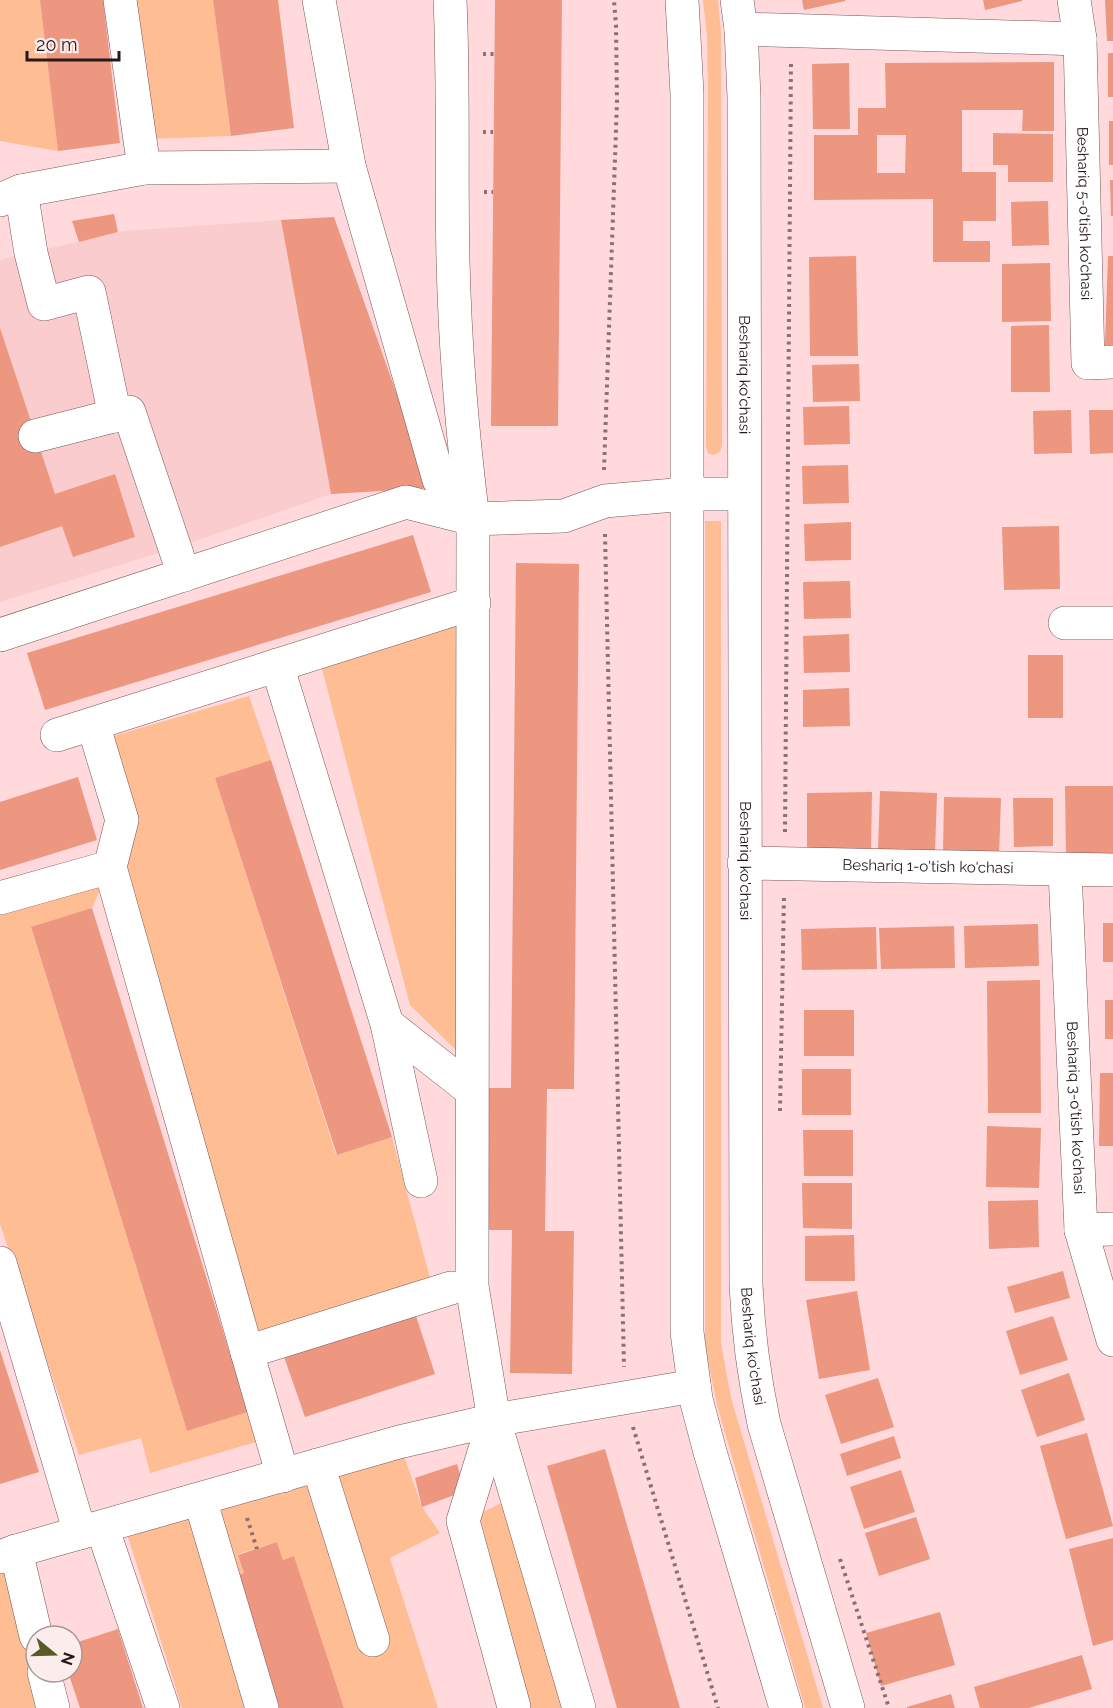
<svg xmlns="http://www.w3.org/2000/svg" width="1113" height="1708" font-family="Raleway,sans-serif">
	<rect width="100%" height="100%" fill="#ffd9db"/>
	<path fill="#faccce" d="M281 220 331 494 175 548 0 602V260L124 231Z"/>
	<path fill="#febd93" d="M0 0H40L58 151 0 141Z
		M130 0H213L231 136 148 139Z
		M703 0H718L721 33 722 445 720 452 714 455 708 453 706 446 708 88 707 37Z
		M705 521H721V1343L731 1398 823 1708H805L717 1405 705 1346Z
		M458 619 457 1051 410 1005 321 665Z
		M249 696 271 760 215 778 336 1155 392 1137 432 1285 253 1339 120 898 110 737Z
		M110 867 92 908 31 928 187 1431 248 1412 256 1442 150 1473 141 1438 79 1455 0 1224V898Z
		M399 1442 422 1507 440 1533 390 1558 438 1708H344L294 1556 283 1560 277 1542 238 1554 244 1573 232 1577 200 1499Z
		M516 1496 579 1708H530L479 1514Z
		M195 1516 251 1708H182L128 1537Z
		M0 1557 36 1636V1672L53 1708H0Z"/>
	<path fill="#ed9680" fill-rule="evenodd" d="M40 0H103L120 143 58 151Z
		M213 0H278L294 128 231 136Z
		M495 0H562L558 426H491Z
		M802 0H845V1L804 10Z
		M983 0H1022V1L985 10Z
		M1105 0H1113V41H1107Z
		M1108 53H1113V97H1108Z
		M1054 62V131H1022L1023 110H962V172H996V221H963V241H990V262H933V199L814 200V135H858V108H886L885 63ZM877 135H906L905 173H877Z
		M849 63 850 129H813L812 64Z
		M1109 121H1113V165H1109Z
		M993 133 1053 134V182H1008V165H993Z
		M1110 180H1113V216H1111Z
		M1048 201 1049 245 1012 246 1011 202Z
		M114 214 118 232 79 242 72 221Z
		M334 217 430 488 331 494 281 220Z
		M856 256 858 356H810L809 257Z
		M1108 256H1113V345H1105Z
		M1050 263 1051 321 1002 322V264Z
		M1049 325 1050 392H1011V326Z
		M0 328 55 494 115 474 135 537 73 557 62 526 0 547Z
		M859 364 860 401 813 402 812 365Z
		M849 406 850 444 804 445 803 407Z
		M1071 410 1072 453 1034 454 1033 411Z
		M1089 410H1113V453L1090 454Z
		M848 465 849 503 803 504 802 466Z
		M851 522V560L805 561 804 524Z
		M1059 526 1060 589 1004 590 1002 527Z
		M413 535 431 592 45 710 27 653Z
		M516 563 579 564 574 1089H547L545 1231H574L572 1374 510 1373 512 1230H481L483 1088H511Z
		M850 581 851 618 804 619 803 582Z
		M849 634 850 672 804 673 803 636Z
		M1028 655H1063V718H1028Z
		M849 688 850 726 803 727V690Z
		M271 760 392 1137 337 1155 215 778Z
		M78 777 97 840 0 870V802Z
		M1065 786H1113V854H1066Z
		M880 791 937 793 935 852 878 850Z
		M872 792 871 852H807V793Z
		M944 797 1001 798 999 856 943 854Z
		M1013 798H1053V846L1014 847Z
		M92 908 248 1412 187 1431 31 927Z
		M1103 923H1113V962H1103Z
		M1038 924 1039 966 965 968 964 926Z
		M954 926 955 968 881 969 879 928Z
		M876 927 877 969 802 970 801 929Z
		M1040 980 1041 1113H988L987 981Z
		M1105 1000H1113V1039H1105Z
		M804 1010H854V1056H804Z
		M802 1069H851V1115H802Z
		M1100 1073H1113V1146H1099Z
		M987 1126 1041 1128 1039 1188 986 1187Z
		M803 1130H853V1176H804Z
		M802 1183H852V1229L803 1228Z
		M1038 1200 1039 1247 989 1249 988 1201Z
		M854 1235 855 1281H805V1236Z
		M1063 1271 1070 1298 1015 1313 1007 1287Z
		M857 1291 870 1370 819 1379 806 1300Z
		M414 1310 435 1374 305 1417 283 1354Z
		M1053 1316 1068 1360 1020 1375 1006 1331Z
		M0 1350 39 1472 0 1484Z
		M1069 1373 1085 1420 1037 1437 1021 1390Z
		M878 1378 894 1427 841 1444 825 1395Z
		M1087 1433 1113 1526 1066 1539 1040 1446Z
		M894 1436 901 1458 847 1476 840 1454Z
		M605 1449 680 1708H617L547 1466Z
		M457 1464 465 1491 422 1507 415 1478Z
		M901 1470 915 1512 864 1529 850 1487Z
		M916 1517 930 1559 879 1576 865 1533Z
		M1113 1538V1640L1093 1646 1069 1549Z
		M277 1542 283 1560 294 1556 344 1708H275L232 1577 244 1573 238 1555Z
		M940 1612 955 1665 881 1686 866 1633Z
		M118 1629 143 1708H80L68 1672H72V1644Z
		M1082 1655 1092 1689 1029 1708H980L974 1687Z
		M951 1694 955 1708H907V1707Z"/>
	<g fill="none" stroke-linecap="round" stroke-linejoin="round">
		<g stroke="#765658" stroke-width="34">
			<g id="minor">
				<path d="M120 0 144 168"/>
				<path d="M319 0 349 166 439 480 473 519"/>
				<path d="M450 0C454 87 451 173 453 260 455 347 462 432 473 519L472 1286 494 1420 579 1708"/>
				<path id="s1" d="M1074 0 1080 39 1088 363 1113 362"/>
				<path d="M741 29 1080 39"/>
				<path d="M21 191 31 253 44 304 89 292 115 416"/>
				<path d="M0 200 21 191 144 168 349 166"/>
				<path d="M35 436 129 412 184 575"/>
				<path d="M1065 623H1113"/>
				<path d="M0 635 406 502 473 519 564 516 605 501 686 494"/>
				<path d="M277 665 387 1024 421 1181"/>
				<path d="M93 724 122 820 110 867 247 1352"/>
				<path d="M57 735 474 603"/>
				<path id="s2" d="M744 863 1113 870"/>
				<path id="s3" d="M1065 871 1081 1230 1113 1340"/>
				<path d="M0 898 110 867"/>
				<path d="M387 1024 471 1090"/>
				<path d="M1081 1230 1113 1229"/>
				<path d="M0 1263 80 1533"/>
				<path d="M494 1420 463 1521 514 1707"/>
				<path d="M318 1465 373 1640"/>
				<path d="M283 1476 247 1352 451 1288"/>
				<path d="M200 1499 262 1708"/>
				<path d="M102 1527 163 1708"/>
				<path d="M16 1551 399 1442 494 1420 694 1386"/>
				<path d="M0 1557 16 1551 36 1636"/>
				<path d="M44 1672 53 1708"/>
			</g>
		</g>
		<g stroke="#765658" stroke-width="34">
			<g id="major">
				<path d="M682 0 687 94V1332L696 1399 710 1452 786 1708"/>
				<path id="s4" d="M737 0 741 29 744 97 746 1284C748 1332 754 1377 764 1424L848 1708"/>
				<path d="M686 494H744"/>
			</g>
		</g>
		<path stroke="#8a7172" stroke-width="4" stroke-dasharray="3 4.5" stroke-linecap="butt" d="M483 54H494
			M483 132H493
			M484 192H493
			M604 470 617 101 616 26 614 0
			M605 534 624 1367
			M785 832 791 60
			M780 1111 784 894
			M633 1427 718 1708
			M247 1518 257 1549
			M840 1559 889 1708"/>
		<use href="#minor" stroke="#fff" stroke-width="33"/>
		<use href="#major" stroke="#fff" stroke-width="33"/>
	</g>
	<g text-anchor="middle" stroke-width="5" stroke-linejoin="round" paint-order="stroke">
		<g font-size="15" fill="#261919" stroke="#fceded">
			<text dy="5" stroke="none"><textPath href="#s1" startOffset="214">Beshariq 5-o'tish ko'chasi</textPath></text>
			<text dy="5" stroke="none"><textPath href="#s4" startOffset="375">Beshariq ko'chasi</textPath></text>
			<text dy="5" stroke="none"><textPath href="#s4" startOffset="861">Beshariq ko'chasi</textPath></text>
			<text dy="5" stroke="none"><textPath href="#s2" startOffset="184">Beshariq 1-o'tish ko'chasi</textPath></text>
			<text dy="5" stroke="none"><textPath href="#s3" startOffset="237">Beshariq 3-o'tish ko'chasi</textPath></text>
			<text dy="5" stroke="none"><textPath href="#s4" startOffset="1347">Beshariq ko'chasi</textPath></text>
		</g>
	</g>
	<g transform="translate(54 1654) rotate(109)"><circle r="28" fill="#fceded" stroke="#a69898" stroke-width="1.5"/>
	<path d="M0-4.5L10 22L0 15L-10 22Z" fill="#585c2a"/>
	<text y="-9" font-size="16" font-weight="bold" text-anchor="middle" fill="#261919">N</text>
	</g>
	<path d="M27 51v9h92v-9" fill="none" stroke="#261919" stroke-width="3"/>
	<text x="36" y="51" font-size="18" fill="#261919" stroke="#fceded" stroke-width="4.5" paint-order="stroke">20 m</text>
</svg>
